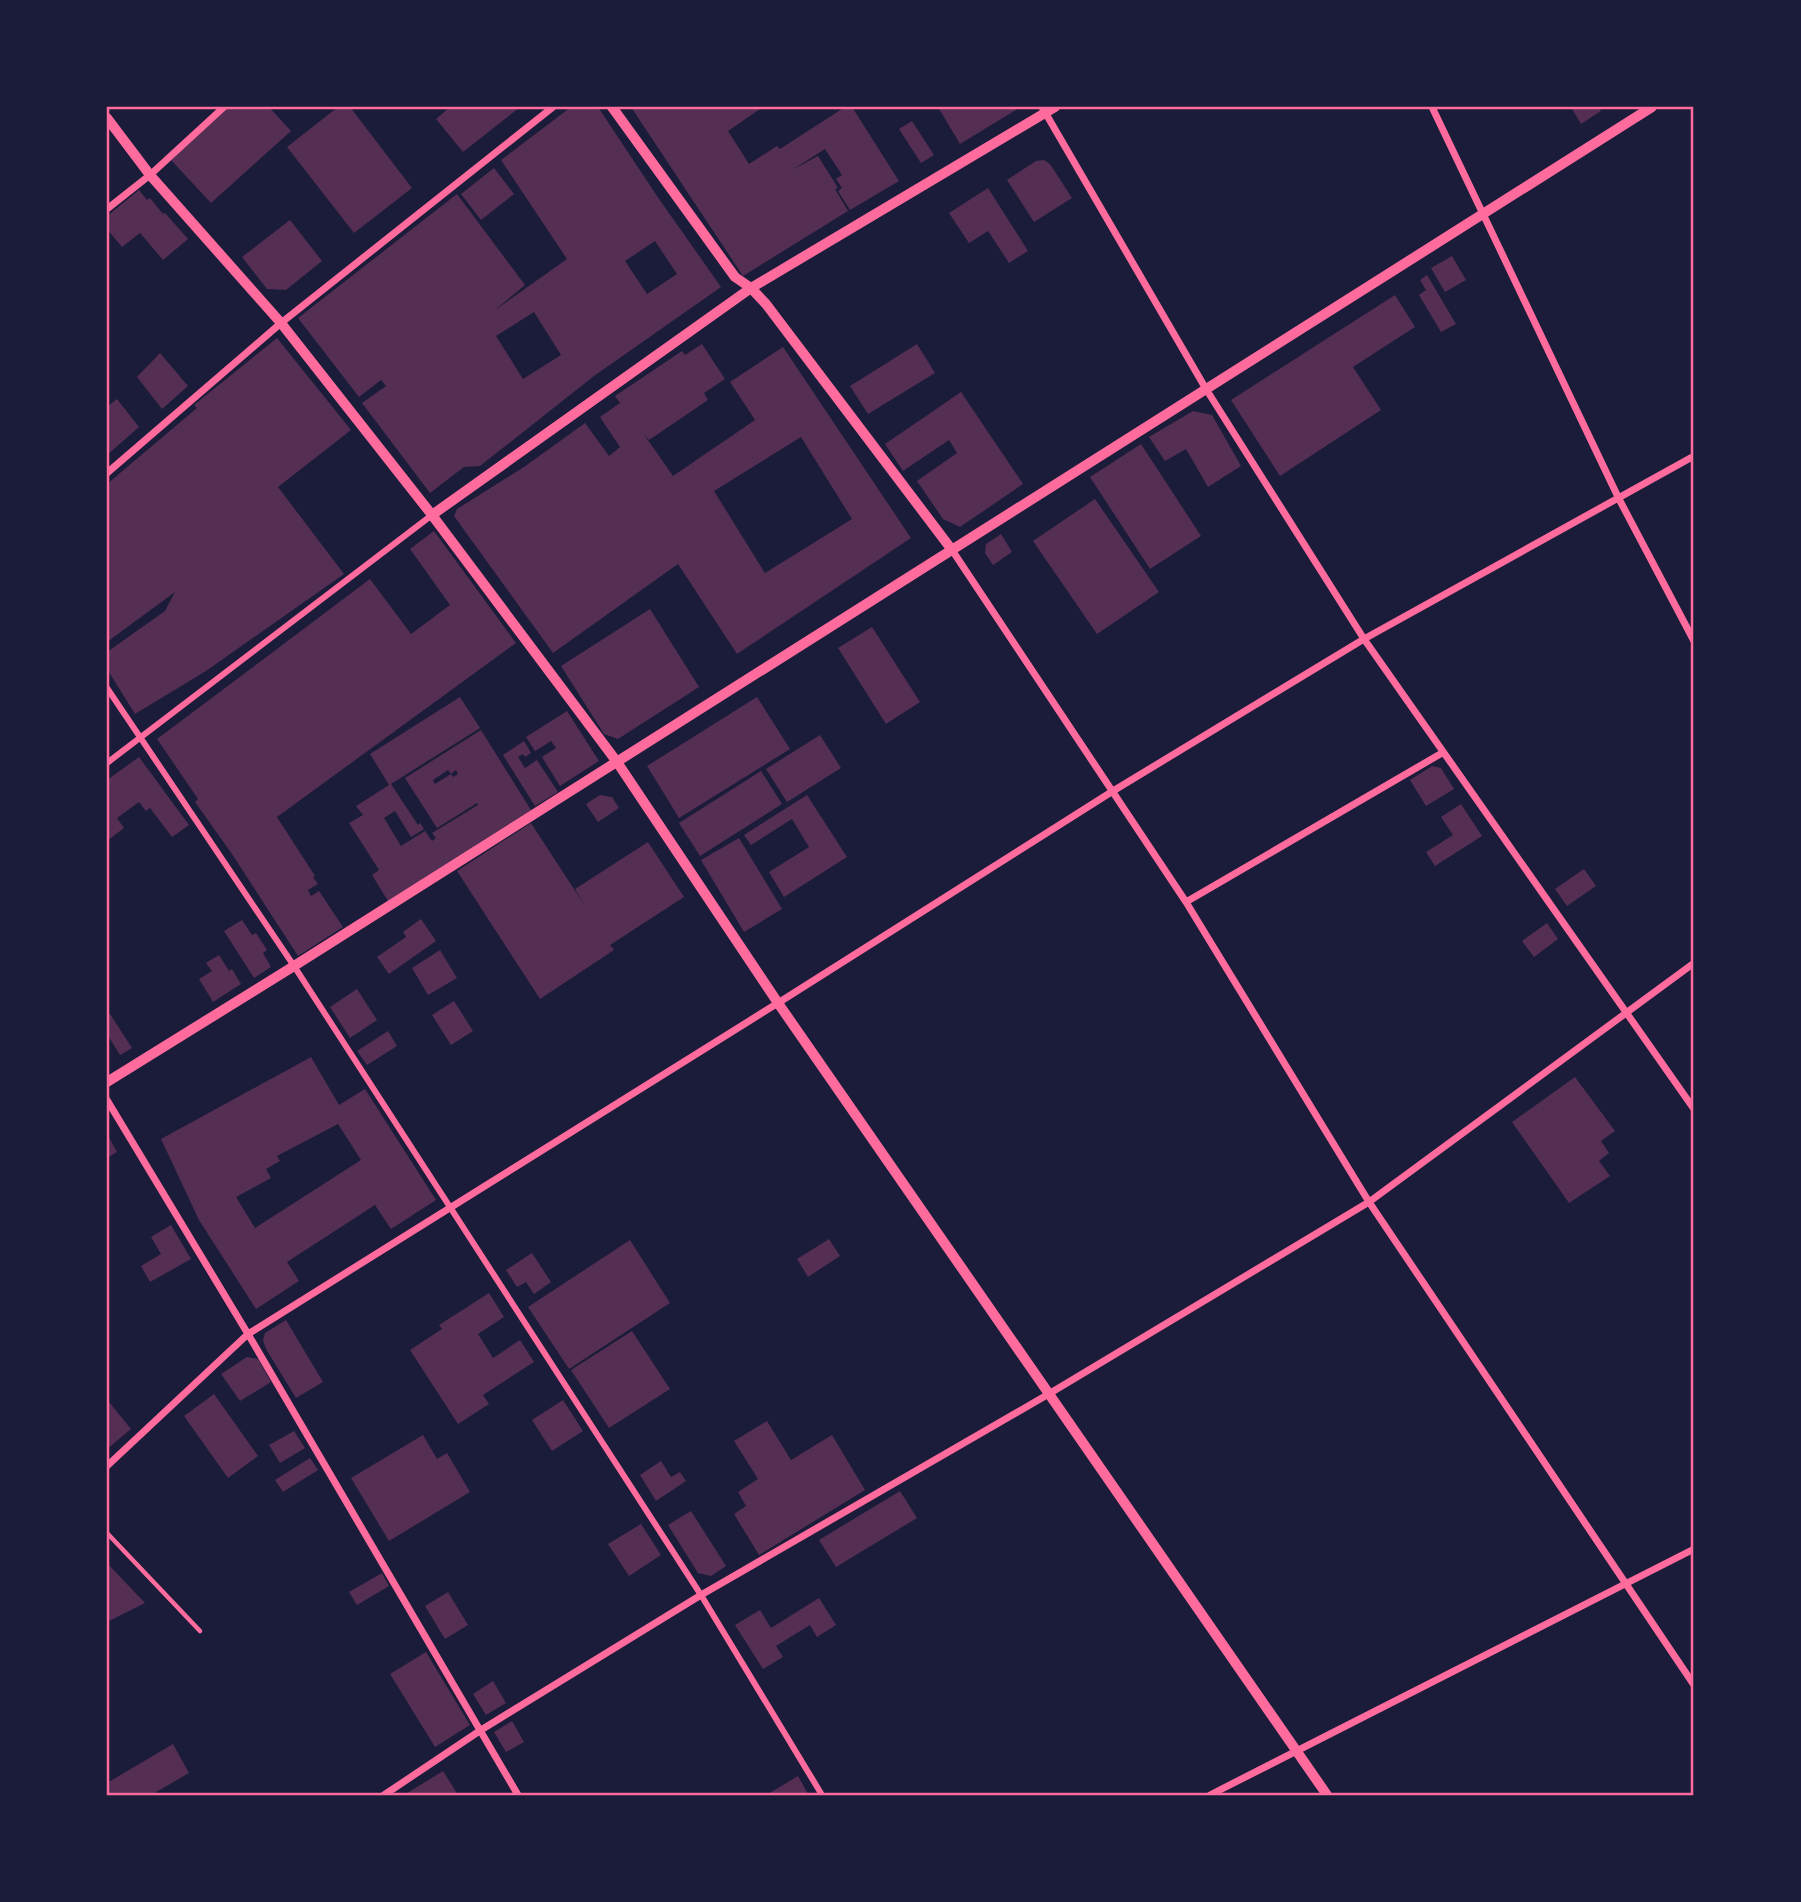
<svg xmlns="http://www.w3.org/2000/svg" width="1801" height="1902" font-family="'DM Sans',sans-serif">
	<rect width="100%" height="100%" fill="#1b1b3a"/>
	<path fill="#542f53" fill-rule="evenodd" d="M229 107H269L291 131 211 203 171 160Z
		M338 107H350L412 188 354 233 287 147Z
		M450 107H520L463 152 436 119Z
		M571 107H598L657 196 721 287 594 376 480 466 464 467 430 493 362 403 386 386 381 380 359 397 298 318 457 194 525 285 495 310 567 259 501 160ZM655 241 677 274 647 294 625 261ZM534 312 561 355 523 379 496 336Z
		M631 107H759L760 109 728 131 749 164 777 146 780 149 845 107H852L899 181 850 210 838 191 842 188 836 179 842 175 825 149 792 170 818 156 838 188 835 189 848 211 743 276Z
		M938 107H1021L960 144Z
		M1571 107H1598L1601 111 1581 124Z
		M912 121 934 155 921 163 899 129Z
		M1044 160 1050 164 1072 198 1034 222 1007 180 1036 161Z
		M494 168 514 194 481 220 461 194Z
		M988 188 1028 251 1009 263 988 231 969 243 949 213Z
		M139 190 147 200 150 198 163 214 165 213 188 239 163 260 140 233 122 247 107 229V216Z
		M290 220 322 261 286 290 267 289 242 257Z
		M1452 256 1466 280 1445 292 1431 268Z
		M1427 275 1456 324 1441 332 1419 295 1426 290 1420 280Z
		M1395 295 1415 327 1353 367 1381 410 1280 476 1231 400Z
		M277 338 351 430 278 487 344 574 206 671 135 714 107 669V652L165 611 175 592 107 642V484L197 408 194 405Z
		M702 344 725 379 704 393 708 400 649 440 643 433 673 476 755 420 730 382 783 347 911 538 737 654 678 564 553 653 454 516 457 509 524 467 585 423 609 456 620 447 600 417 620 403 615 396 682 351 685 355ZM801 437 852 519 765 573 714 491Z
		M917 344 935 373 868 414 850 386Z
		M160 353 188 386 162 409 137 377Z
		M961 392 1023 484 960 527 943 519 917 481 957 453 949 440 903 471 885 444Z
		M117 399 139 427 107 455V407Z
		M1193 411 1212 415 1241 466 1208 487 1186 449 1165 461 1149 437Z
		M1141 444 1201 536 1150 569 1090 477Z
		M1095 499 1159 592 1097 634 1033 541Z
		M434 531 516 643 277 817 315 876 313 877 318 884 308 890 311 896 319 891 343 927 298 956 232 854 195 802 198 799 157 739 370 579 411 634 450 605 410 549Z
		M1001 534 1012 552 993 565 985 553 986 544Z
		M650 609 699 687 618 739 604 734 561 666Z
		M872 627 920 702 886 724 838 648Z
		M460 697 480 728 391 784 418 825 420 823 424 829 411 837 395 811 384 818 401 846 425 831 432 841 436 838 432 833 478 805 477 803 437 828 405 778 481 730 531 810 388 901 372 875 379 870 349 823 363 815 356 806 389 785 370 754ZM448 770 451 774 456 770 458 774 453 777 451 774 435 784 433 780Z
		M757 697 790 749 679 818 647 766Z
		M567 711 599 761 560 786 542 757 556 748 551 741 535 751 526 737Z
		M820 735 841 768 787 802 766 769Z
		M524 741 531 753 525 757 523 754 518 757 525 768 537 760 558 792 535 806 503 755Z
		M139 757 189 825 172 837 150 808 146 811 139 802 117 818 124 828 107 841V780Z
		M1432 766 1441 768 1454 789 1426 806 1410 780Z
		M761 771 782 804 700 856 679 823Z
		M600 795 612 797 619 808 598 822 586 804Z
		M807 795 847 857 784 897 769 872 809 847 792 819 751 845 744 835Z
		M1461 804 1482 836 1435 866 1426 852 1453 835 1441 817Z
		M531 823 585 906 575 889 648 842 684 897 610 945 614 950 540 999 457 871Z
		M739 838 782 909 744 932 701 860Z
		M1584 869 1596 886 1567 906 1555 889Z
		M421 919 436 941 389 974 377 957 406 937 403 932Z
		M242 920 252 935 256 933 267 950 263 953 271 967 254 978 224 931Z
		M1547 923 1558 939 1534 957 1522 941Z
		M440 950 457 978 428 995 412 968Z
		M219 955 229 971 232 969 241 984 213 1002 199 979 212 971 206 963Z
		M357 989 377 1020 350 1038 330 1007Z
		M454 1001 473 1031 451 1045 432 1015Z
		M110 1014 132 1048 120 1055 107 1034V1016Z
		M388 1031 397 1046 367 1065 357 1051Z
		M311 1057 339 1105 365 1089 436 1200 391 1229 375 1205 287 1262 299 1281 256 1309 199 1220 161 1139ZM338 1124 361 1160 255 1228 236 1197 271 1178 266 1169 280 1161 277 1156Z
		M1575 1077 1615 1131 1601 1141 1609 1153 1599 1161 1610 1176 1569 1203 1512 1122Z
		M107 1134 117 1152 107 1158Z
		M171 1225 191 1259 150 1282 141 1266 161 1254 151 1237Z
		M829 1239 840 1256 808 1277 797 1259Z
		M630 1240 670 1303 569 1369 528 1307Z
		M532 1253 551 1282 534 1294 526 1282 517 1287 506 1270Z
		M489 1293 504 1317 478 1334 493 1358 520 1340 534 1362 483 1395 489 1404 458 1424 410 1350 442 1329 439 1325Z
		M286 1320 323 1382 296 1398 266 1349 263 1340 265 1333Z
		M632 1331 670 1389 609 1428 571 1370Z
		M247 1357 258 1359 271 1382 240 1401 221 1374Z
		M214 1394 258 1456 228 1478 184 1416Z
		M563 1400 583 1431 552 1451 532 1420Z
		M109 1402 131 1429 107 1449V1404Z
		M767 1421 791 1460 832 1435 865 1490 759 1555 734 1514 746 1506 738 1492 758 1479 734 1441Z
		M294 1431 305 1448 280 1463 269 1445Z
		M423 1435 437 1459 447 1453 470 1492 389 1541 351 1478Z
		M310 1458 318 1470 283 1492 275 1480Z
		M661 1461 671 1477 680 1472 686 1481 656 1501 640 1475Z
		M900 1491 917 1518 836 1567 819 1540Z
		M691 1511 726 1566 711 1576 698 1573 668 1525Z
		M641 1524 661 1555 629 1576 608 1544Z
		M107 1563 145 1603 107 1622Z
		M382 1573 389 1586 357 1605 349 1592Z
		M448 1592 468 1625 445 1639 425 1606Z
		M819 1598 836 1625 817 1637 810 1625 776 1646 783 1657 763 1669 735 1625 760 1610 771 1628Z
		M426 1652 470 1725 435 1747 390 1674Z
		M493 1681 506 1703 486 1715 473 1694Z
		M512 1721 524 1742 506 1752 494 1732Z
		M173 1744 189 1773 151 1795H107V1783Z
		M443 1771 458 1795H404Z
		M798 1776 808 1794 769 1795 768 1794Z"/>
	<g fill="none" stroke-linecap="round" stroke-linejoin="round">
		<path stroke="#ff6b9d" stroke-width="4.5" d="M107 1533 200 1631"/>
		<path stroke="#ff6b9d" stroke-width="6" d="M107 688 294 966 701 1595 822 1795
			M107 763 432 515"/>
		<path stroke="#ff6b9d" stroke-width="7" d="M1042 107 1206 389 1364 639 1694 1109
			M1432 107 1619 499 1694 641
			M107 209 150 175 224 107
			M107 473 281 323 553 107
			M952 550 1186 902 1369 1202 1694 1685
			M1186 902 1442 753
			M107 1100 248 1334 518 1795
			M107 1466 248 1334 778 1003 1113 791 1364 639 1694 456
			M384 1795 481 1730 701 1595 1047 1395 1369 1202 1694 963
			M1210 1795 1694 1549"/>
		<path stroke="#ff6b9d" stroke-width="10" d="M612 107 735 277 751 288 766 304 952 550
			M107 118 150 175 281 323 432 515 617 762 778 1003 1327 1795
			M432 515 751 288 1055 107
			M107 1082 294 966 1652 107"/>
	</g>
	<rect width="1801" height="1902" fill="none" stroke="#1b1b3a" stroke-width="217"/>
	<rect x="108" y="108" width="1584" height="1686" fill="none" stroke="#ff6b9d" stroke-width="2.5"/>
</svg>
